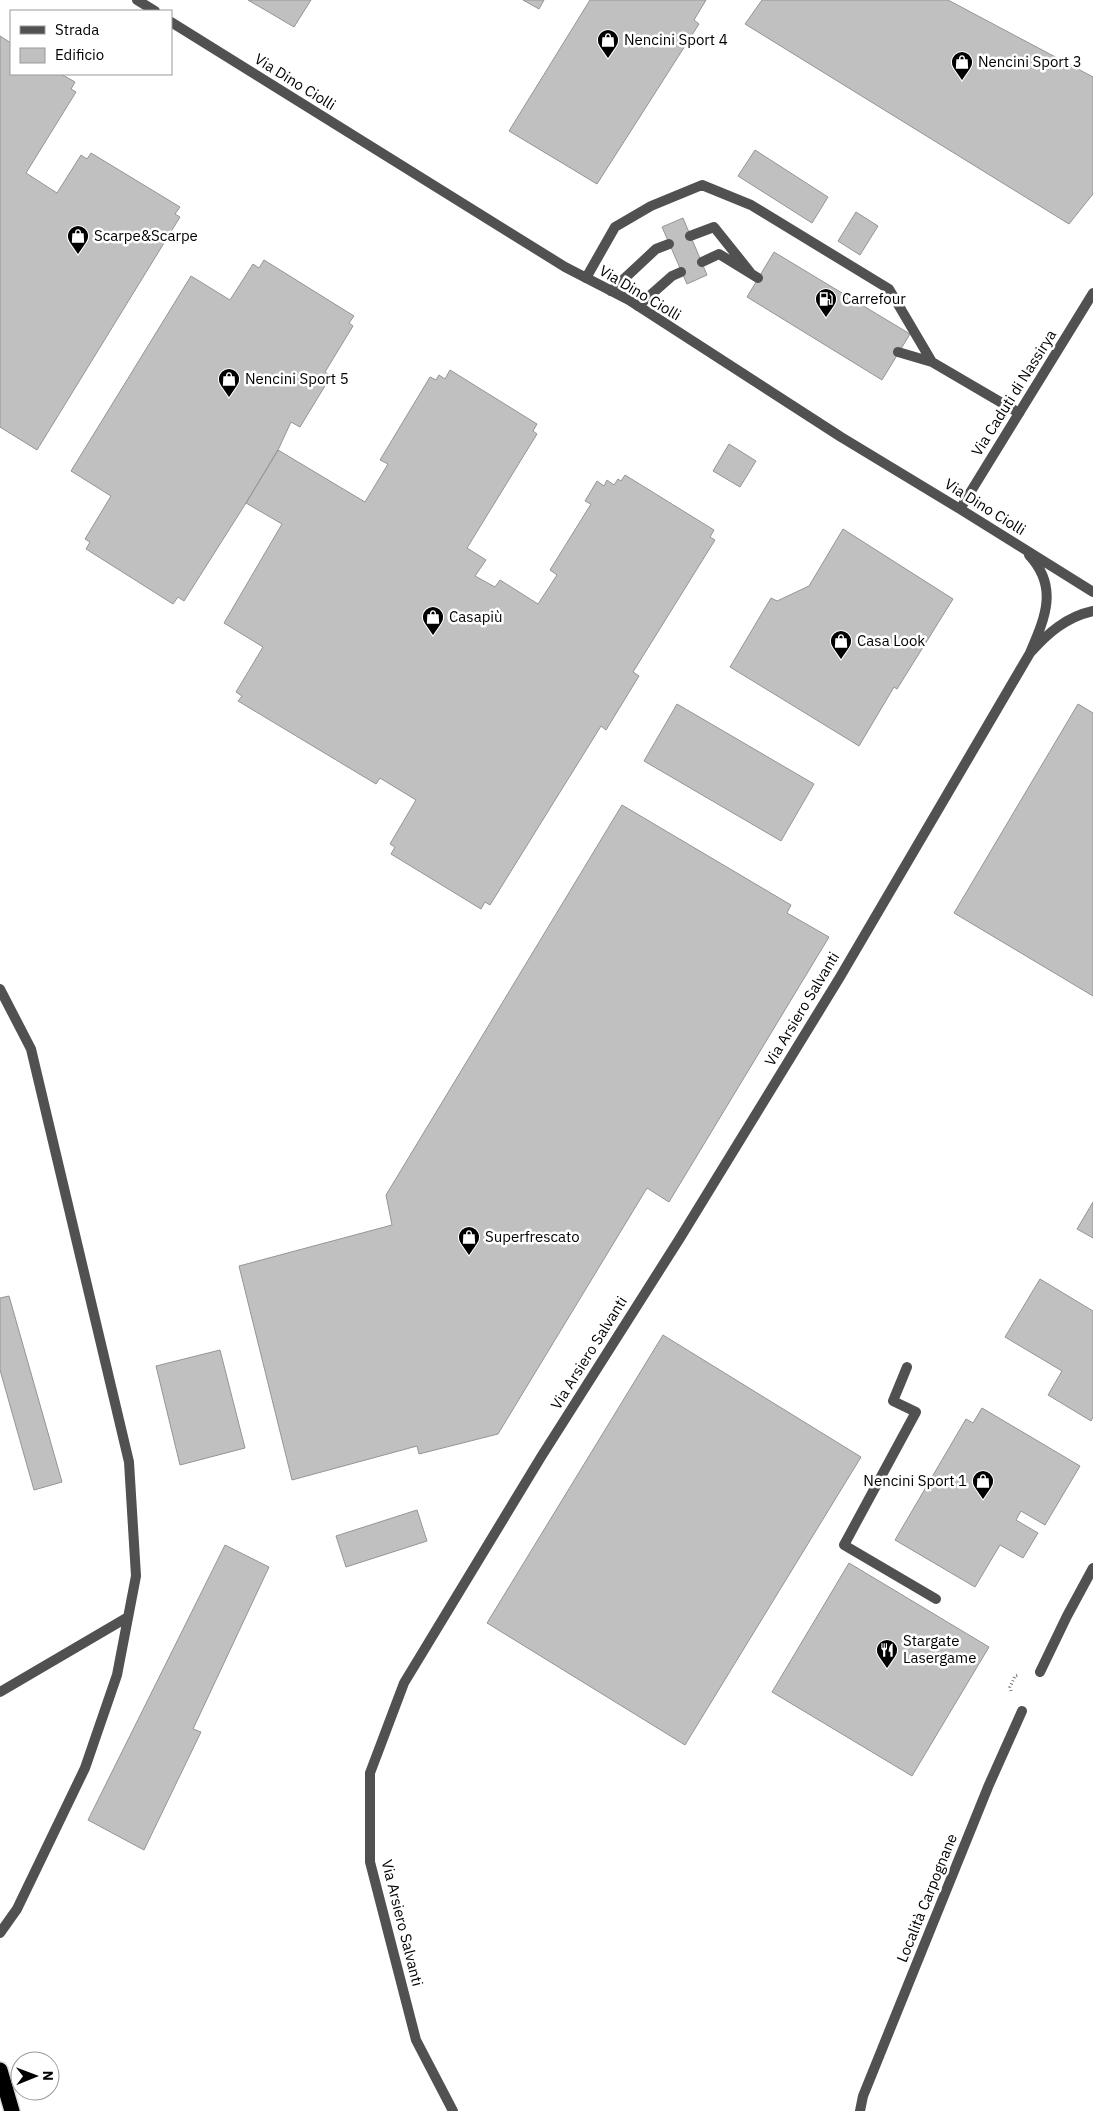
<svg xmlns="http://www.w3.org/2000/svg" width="1093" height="2111" font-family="'IBM Plex Sans',sans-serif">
	<rect width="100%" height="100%" fill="#fff"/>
	<path fill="#c0c0c0" stroke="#959595" d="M248 0H311L294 27Z
		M523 0H544L539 9Z
		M590 0H706L694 20 699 24 597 184 509 131Z
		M762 0H948L1093 77V194L1069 224 745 24Z
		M0 36 11 43V74H61L75 82 71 89 76 92 26 173 57 193 81 155 87 159 91 153 180 207 175 214 180 217 37 450 0 427Z
		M755 150 828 197 812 223 738 176Z
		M856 212 878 226 860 255 838 241Z
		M683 218 707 275 687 284 662 227Z
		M774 252 910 334 882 380 747 297Z
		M264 260 354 316 349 323 353 326 325 372 331 376 300 427 291 422 278 450 246 503 184 601 178 597 173 604 86 549 90 542 85 539 111 496 71 471 191 276 230 300 253 264 259 268Z
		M450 370 537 424 533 431 537 434 467 548 486 560 475 576 495 587 500 580 538 604 557 575 550 570 591 504 585 501 597 481 604 486 607 480 614 485 618 479 621 481 625 475 714 530 710 537 715 540 633 672 639 676 606 730 601 726 490 905 485 902 481 909 391 854 395 847 390 844 416 800 380 778 376 784 238 701 242 696 236 692 263 647 224 623 282 524 246 503 278 450 365 502 388 464 380 460 430 377 436 380 439 375 445 379Z
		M729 444 756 461 740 487 713 471Z
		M843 529 953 599 897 689 894 687 859 746 730 667 771 598 777 601 809 586Z
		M677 704 814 784 781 841 644 761Z
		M1078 704 1093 713V996L954 913Z
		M622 805 791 905 787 913 829 937 669 1202 647 1188 498 1434 419 1454 417 1446 292 1480 239 1266 392 1225 386 1195Z
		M1093 1202V1238L1077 1229Z
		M1040 1279 1093 1311V1417L1091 1421 1048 1395 1062 1371 1005 1337Z
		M9 1296 62 1482 34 1490 0 1370V1298Z
		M663 1335 861 1457 685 1745 487 1623Z
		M220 1350 245 1448 180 1465 156 1366Z
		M982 1408 1080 1466 1045 1525 1021 1511 1016 1520 1038 1533 1023 1558 1000 1545 975 1587 895 1540 966 1419 973 1423Z
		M417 1510 427 1541 346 1567 336 1536Z
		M225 1545 269 1567 193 1729 201 1732 144 1850 88 1820Z
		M849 1563 989 1647 912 1776 772 1692Z"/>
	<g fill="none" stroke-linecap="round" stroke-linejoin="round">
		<g stroke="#dbdbdb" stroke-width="18">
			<path id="highway" d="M0 2070 12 2111"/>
		</g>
		<path stroke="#737373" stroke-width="3" stroke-dasharray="1 2.5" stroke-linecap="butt" d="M1011 1691 1010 1687 1015 1676 1019 1675"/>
		<path stroke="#515151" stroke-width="10" d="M690 236 714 227 750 272
			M702 262 719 254 758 278
			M586 278 615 227 651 206 702 185 751 205 889 289 932 362
			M611 291 656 249 669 244
			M638 306 672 276 681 272
			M898 352 932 362 1019 413
			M0 989 31 1049 129 1462 136 1576 117 1675 85 1768 17 1909 0 1933
			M907 1367 893 1401 916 1412 844 1545 936 1599
			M0 1692 128 1617"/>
		<path stroke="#515151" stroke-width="10" d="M137 0 155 11
			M171 22 565 267 629 300 841 437 960 509 1093 592
			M960 509 1093 293
			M1029 555C1059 587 1045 618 1030 653 1048 633 1066 617 1093 611
			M1040 1672 1067 1616 1093 1568
			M453 2111 416 2040 370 1862V1773L404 1683 541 1457 680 1238 840 977 1030 653
			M860 2111 863 2096 988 1787 1022 1711"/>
		<use href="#highway" stroke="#000" stroke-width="15"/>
	</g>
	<defs>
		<g id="shop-pin" transform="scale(1.125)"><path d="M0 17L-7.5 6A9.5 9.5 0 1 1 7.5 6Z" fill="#000" stroke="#fff"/><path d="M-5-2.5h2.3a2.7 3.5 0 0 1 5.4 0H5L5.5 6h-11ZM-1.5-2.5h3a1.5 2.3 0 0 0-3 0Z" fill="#fff"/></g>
		<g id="fuel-pin" transform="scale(1.125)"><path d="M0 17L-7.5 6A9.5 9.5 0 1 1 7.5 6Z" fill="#000" stroke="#fff"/><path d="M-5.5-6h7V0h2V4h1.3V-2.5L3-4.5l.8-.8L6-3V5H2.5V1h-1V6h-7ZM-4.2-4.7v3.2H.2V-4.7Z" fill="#fff"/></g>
		<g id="restaurant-pin" transform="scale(1.125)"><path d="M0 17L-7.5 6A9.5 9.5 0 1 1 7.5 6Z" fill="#000" stroke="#fff"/><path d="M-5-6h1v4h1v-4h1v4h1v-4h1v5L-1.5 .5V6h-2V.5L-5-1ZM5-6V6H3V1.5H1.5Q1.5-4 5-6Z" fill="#fff"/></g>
	</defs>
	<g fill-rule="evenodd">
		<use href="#shop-pin" x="608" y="40"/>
		<use href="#shop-pin" x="962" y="62"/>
		<use href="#shop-pin" x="78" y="236"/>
		<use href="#fuel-pin" x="826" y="299"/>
		<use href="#shop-pin" x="229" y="379"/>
		<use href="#shop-pin" x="433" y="617"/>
		<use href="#shop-pin" x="841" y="641"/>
		<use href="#shop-pin" x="469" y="1237"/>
		<use href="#shop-pin" x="983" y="1481"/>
		<use href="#restaurant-pin" x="887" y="1650"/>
	</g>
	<g text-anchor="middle" stroke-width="5" stroke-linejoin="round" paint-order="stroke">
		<g font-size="15" fill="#000" stroke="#fff" text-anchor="start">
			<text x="624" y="45">Nencini Sport 4</text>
			<text x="978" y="67">Nencini Sport 3</text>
			<text x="94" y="241">Scarpe&amp;Scarpe</text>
			<text x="842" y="304">Carrefour</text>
			<text x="245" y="384">Nencini Sport 5</text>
			<text x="449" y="622">Casapiù</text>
			<text x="857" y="646">Casa Look</text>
			<text x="485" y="1242">Superfrescato</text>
			<text x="967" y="1486" text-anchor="end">Nencini Sport 1</text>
			<text x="903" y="1646">Stargate<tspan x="903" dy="17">Lasergame</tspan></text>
		</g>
		<g font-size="15" fill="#000" stroke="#fff">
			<text transform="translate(295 82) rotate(32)" y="5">Via Dino Ciolli</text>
			<text transform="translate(640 293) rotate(31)" y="5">Via Dino Ciolli</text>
			<text transform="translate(1014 393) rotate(-58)" y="5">Via Caduti di Nassirya</text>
			<text transform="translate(985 507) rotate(32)" y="5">Via Dino Ciolli</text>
			<text transform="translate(802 1009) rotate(-59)" y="5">Via Arsiero Salvanti</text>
			<text transform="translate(589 1353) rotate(-58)" y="5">Via Arsiero Salvanti</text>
			<text transform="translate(927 1898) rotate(-68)" y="5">Località Carpognane</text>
			<text transform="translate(402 1923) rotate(76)" y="5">Via Arsiero Salvanti</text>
		</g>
	</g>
	<rect x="10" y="10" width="162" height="65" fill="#ffffff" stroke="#999999"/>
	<rect x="20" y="26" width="25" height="8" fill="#515151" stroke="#999999"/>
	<text x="55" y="35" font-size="15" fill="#000000">Strada</text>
	<rect x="20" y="48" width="25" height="15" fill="#c0c0c0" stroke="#999999"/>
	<text x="55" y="60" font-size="15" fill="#000000">Edificio</text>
	<g transform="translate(35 2076) rotate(89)"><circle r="24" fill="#ffffff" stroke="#999999"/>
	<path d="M0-4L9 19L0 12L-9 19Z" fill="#000000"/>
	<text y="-8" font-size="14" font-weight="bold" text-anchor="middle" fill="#000000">N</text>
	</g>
</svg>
